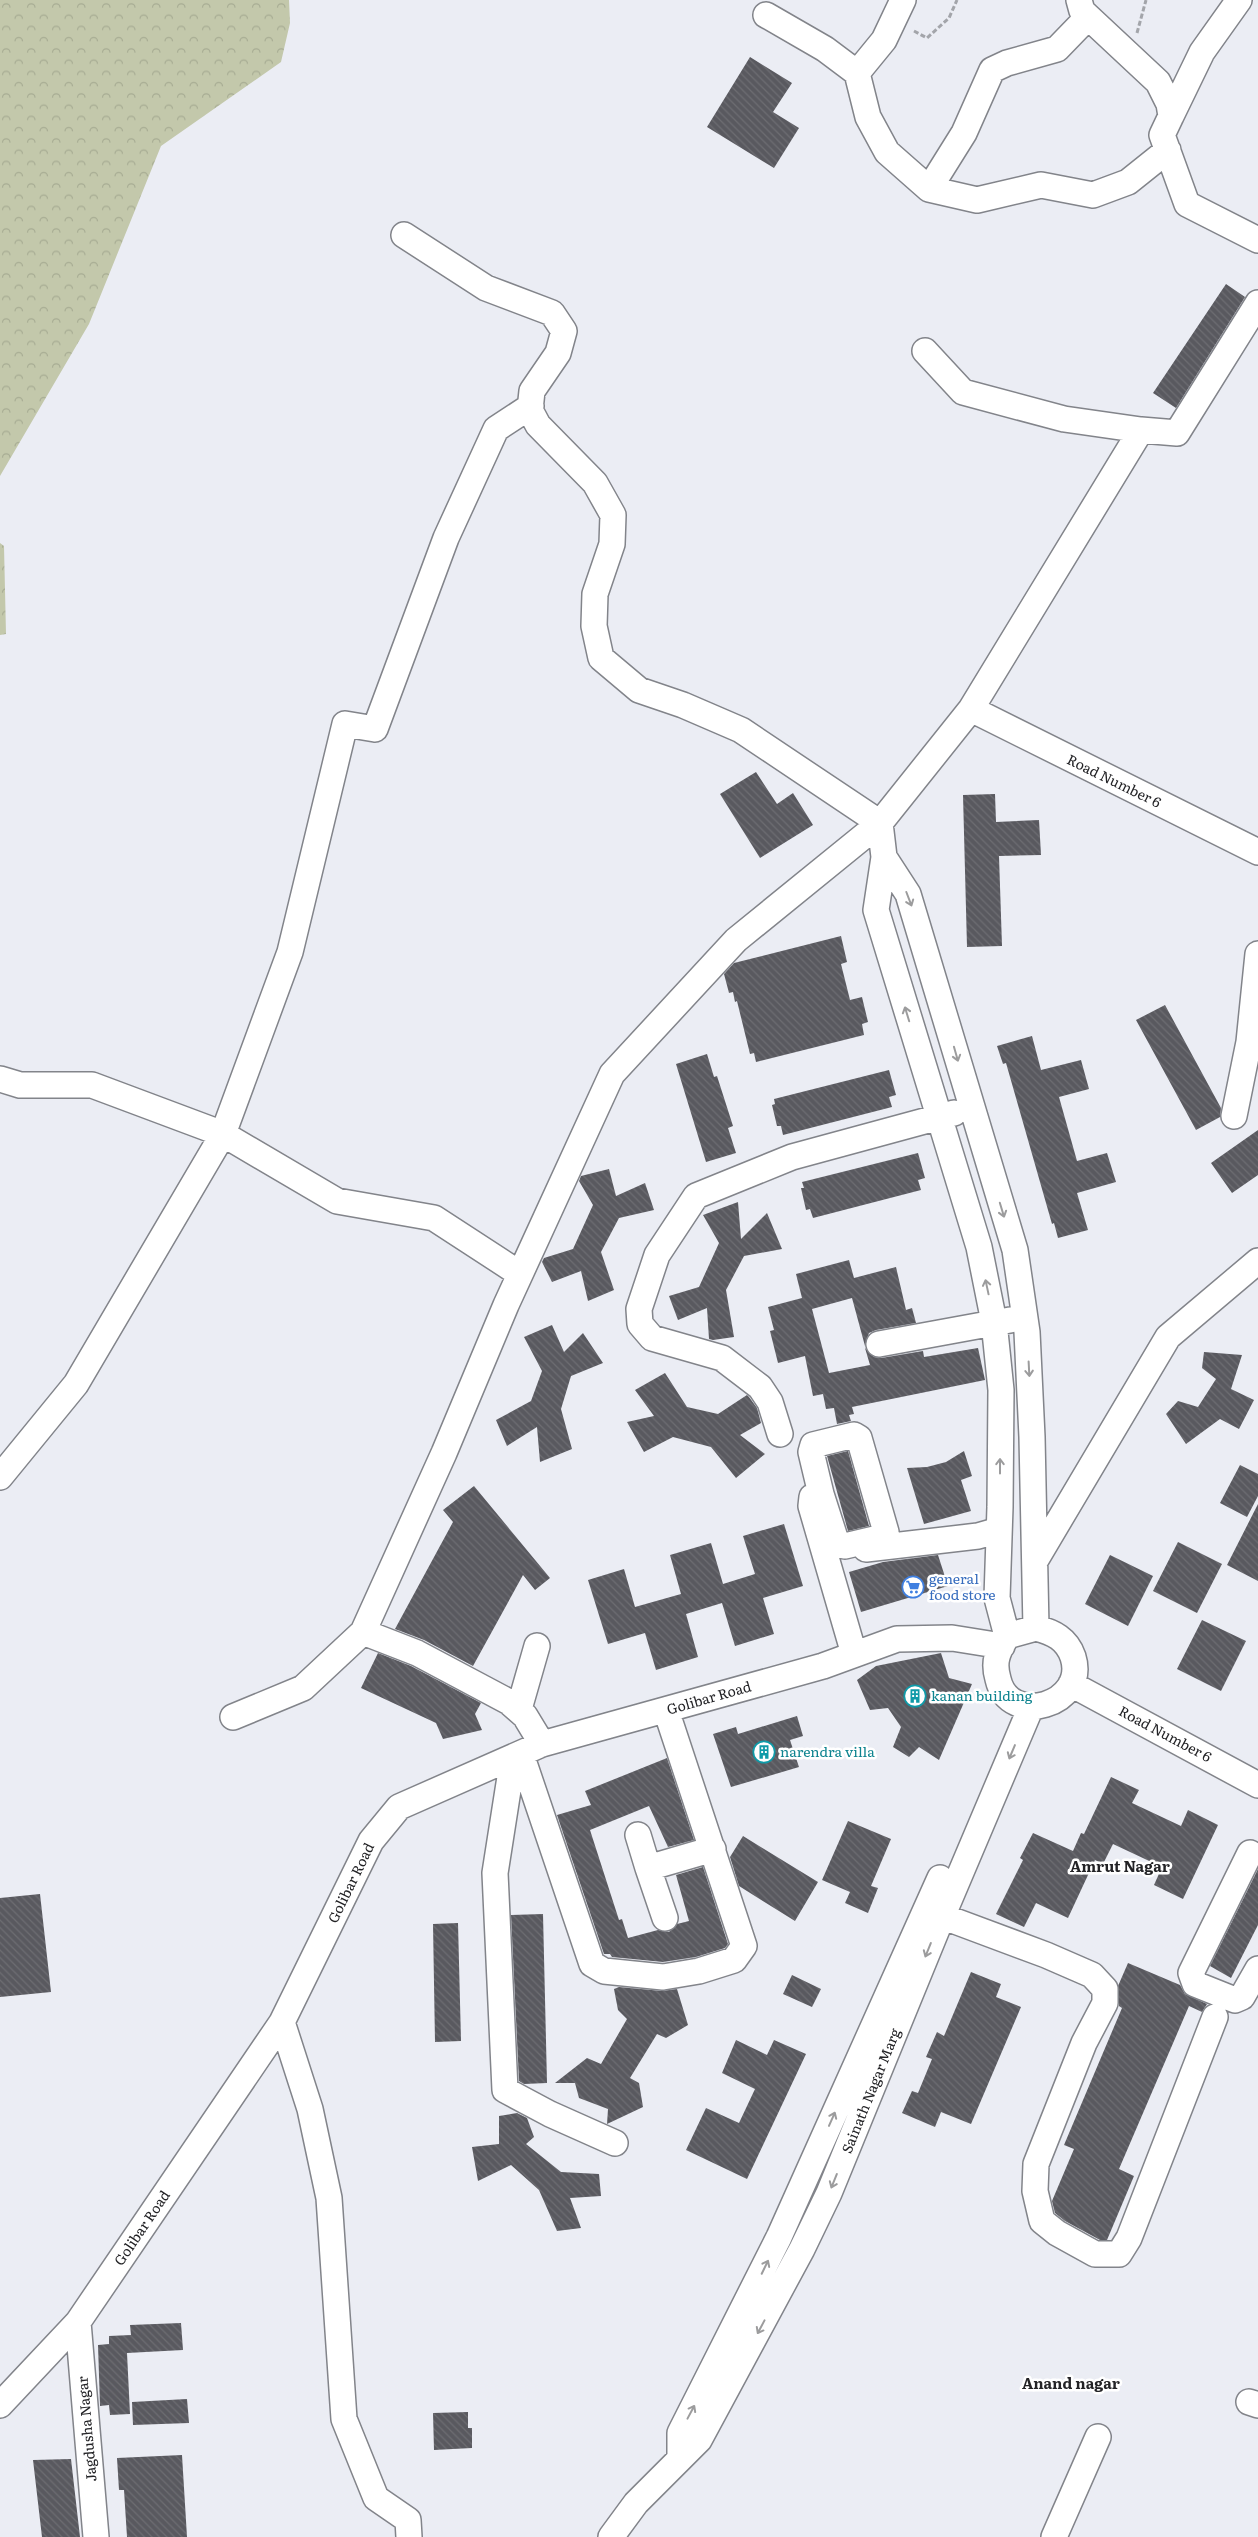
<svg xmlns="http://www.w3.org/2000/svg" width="1258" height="2537" font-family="Literata,serif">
	<defs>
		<pattern id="forest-crowns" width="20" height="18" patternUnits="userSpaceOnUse" patternTransform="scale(1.25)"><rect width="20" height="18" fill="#c3c8ab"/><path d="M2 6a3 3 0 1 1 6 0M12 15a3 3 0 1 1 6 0" fill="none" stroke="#a7ac93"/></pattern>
		<pattern id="building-back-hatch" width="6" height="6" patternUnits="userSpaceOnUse" patternTransform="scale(1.25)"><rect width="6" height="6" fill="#59595f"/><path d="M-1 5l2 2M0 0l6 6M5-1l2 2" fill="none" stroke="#6d6d72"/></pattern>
	</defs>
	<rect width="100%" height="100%" fill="#ebedf4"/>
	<path fill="url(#forest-crowns)" d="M0 0H289L290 23 281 62 161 146 89 324 0 476Z
		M0 543 4 546 6 634 0 635Z"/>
	<path fill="url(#building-back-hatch)" d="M750 57 792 83 773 112 799 128 774 168 707 127Z
		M1226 284 1245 297 1176 408 1153 393Z
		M756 772 777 804 793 793 813 825 760 858 720 794Z
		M995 794 996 822 1039 820 1041 855 999 856 1002 946 967 947 963 795Z
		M841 936 847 962 841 964 850 1000 862 997 868 1022 862 1024 864 1035 756 1062 754 1053 750 1054 737 1001 735 1002 733 992 729 993 724 974 734 963Z
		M1165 1005 1221 1108 1220 1117 1196 1130 1136 1020Z
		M1032 1036 1041 1070 1081 1060 1089 1089 1059 1097 1077 1161 1107 1153 1116 1182 1077 1193 1088 1230 1058 1238 1054 1223 1052 1224 1006 1063 1003 1064 997 1046Z
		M707 1054 714 1077 717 1076 733 1126 728 1128 736 1153 706 1162 676 1064Z
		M889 1070 896 1095 889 1097 892 1107 783 1135 781 1126H777L772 1105 775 1104 774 1099Z
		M1258 1130V1175L1232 1193 1211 1163Z
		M918 1153 925 1178 918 1180 921 1190 813 1218 810 1209 806 1210 801 1188H804L802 1182Z
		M609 1169 616 1196 645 1183 654 1210 619 1218 601 1252 614 1290 588 1301 581 1271 552 1282 542 1262 544 1258 573 1249 593 1205 579 1181 581 1176Z
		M738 1202 741 1239 767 1213 782 1249 744 1256 726 1290 734 1337 713 1340 709 1339 707 1308 678 1320 669 1296 699 1287 719 1243 703 1215Z
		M849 1260 854 1278 896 1267 906 1310 912 1308 916 1323 876 1330 869 1333 865 1346 852 1298 812 1309 829 1373 870 1365 865 1348 874 1357 881 1358 923 1351 924 1357 978 1348 985 1380 852 1407 854 1414 849 1415 851 1421 837 1424 834 1408 826 1409 823 1394 813 1396 805 1356 778 1363 770 1331 774 1330 768 1307 802 1298 796 1274Z
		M552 1325 564 1352 583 1333 603 1363 571 1376 561 1409 572 1449 540 1462 537 1427 507 1446 496 1420 531 1401 542 1371 524 1337Z
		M1204 1352 1242 1355 1231 1389 1254 1400 1239 1429 1220 1419 1186 1444 1166 1414 1178 1401 1198 1407 1216 1379 1202 1368Z
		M665 1373 687 1407 718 1414 747 1395 749 1397 757 1408 761 1423 740 1435 765 1454 736 1478 711 1447 673 1437 644 1452 627 1422 654 1416 635 1390Z
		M848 1451 869 1526 848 1531 827 1456Z
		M964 1451 972 1476 961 1480 971 1511 924 1524 907 1468 927 1467 946 1462Z
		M1240 1465 1258 1474V1496L1247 1517 1220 1503Z
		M474 1486 550 1578 535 1590 523 1575 473 1666 424 1640 395 1629 453 1522 443 1510Z
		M1258 1504V1581L1227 1565Z
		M784 1524 803 1586 763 1598 774 1634 735 1646 722 1603 686 1614 698 1657 656 1670 645 1633 608 1644 588 1580 624 1569 635 1607 681 1594 670 1555 711 1543 723 1584 755 1574 743 1536Z
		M1178 1542 1222 1564 1197 1613 1153 1591Z
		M938 1555 948 1586 861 1612 849 1572 883 1562Z
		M1110 1555 1153 1576 1128 1626 1085 1604Z
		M1202 1620 1246 1641 1221 1691 1177 1669Z
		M378 1653 411 1666 481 1703 475 1714 482 1730 443 1739 436 1723 361 1688Z
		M941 1653 949 1678 972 1684 939 1760 919 1747 909 1757 893 1747 901 1727 888 1708 870 1710 857 1680 876 1666Z
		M797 1716 803 1736 790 1740 799 1767 731 1787 713 1734 736 1727 738 1734Z
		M667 1758 694 1840 668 1847 649 1806 590 1830 619 1920 622 1919 628 1938 658 1930 669 1932 677 1924 689 1921 676 1875 703 1867 728 1944 725 1948 696 1957 663 1962 612 1957 610 1954H604L557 1815 591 1805 585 1791Z
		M1111 1777 1139 1790 1132 1803 1181 1826 1188 1810 1218 1825 1183 1899 1154 1885 1162 1867 1113 1844 1103 1864 1095 1860 1068 1918 1036 1903 1024 1927 996 1914 1023 1860 1020 1858 1033 1833 1073 1851 1081 1833 1084 1834Z
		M848 1821 891 1839 871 1886 878 1888 868 1913 845 1903 850 1892 822 1880Z
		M743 1836 818 1882 795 1921 739 1886 730 1857Z
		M1258 1869V1925L1231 1978 1210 1966Z
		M40 1894 51 1992 0 1997V1898Z
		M543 1914 547 2083 524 2084 519 2081 511 1915Z
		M458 1923 461 2041 435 2042 433 1924Z
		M1128 1963 1180 1985 1185 1994 1207 2004 1202 2012 1189 2006 1119 2169 1134 2176 1107 2240H1100L1065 2221 1055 2213 1052 2201 1074 2149 1064 2145 1122 2008 1119 2006 1118 1986Z
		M971 1972 1001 1984 996 1997 1021 2007 971 2124 941 2112 935 2127 902 2113 912 2091 918 2093 932 2059 926 2057 937 2032 944 2036Z
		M792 1975 821 1989 812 2007 783 1994Z
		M619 1987 662 1991 677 1989 688 2025 666 2038 657 2034 630 2078 639 2083 643 2107 607 2124 608 2109 579 2098 575 2083H555L587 2058 601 2064 627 2019 618 2010 614 1989Z
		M736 2040 767 2055 774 2040 806 2054 747 2179 686 2150 706 2108 739 2123 755 2089 722 2073Z
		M517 2113 527 2118 534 2137 526 2144 561 2172 599 2174 601 2196 570 2198 581 2228 557 2231 539 2190 511 2165 478 2181 472 2147 499 2144V2116Z
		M181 2323 183 2350 127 2353 130 2414 110 2415 109 2405 100 2406 98 2345 109 2344V2336L131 2335 130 2325Z
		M187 2399 189 2423 133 2425 132 2402Z
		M468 2412V2428H472V2448L434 2450 433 2413Z
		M182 2455 187 2537H127L124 2490H119L117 2458Z
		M71 2459 80 2537H42L33 2460Z"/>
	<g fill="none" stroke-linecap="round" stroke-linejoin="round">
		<g stroke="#82848a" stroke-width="28">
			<path id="minor" d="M1079 0 1082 11 1158 82 1169 104 1171 116 1162 135 1187 204 1258 240
				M766 15 825 49 857 73 868 117 887 152 929 189 977 200 1041 185 1093 195 1128 182 1168 150
				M857 73 884 40 903 0
				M1171 116 1202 52 1239 0
				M929 189 964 133 992 70 1007 63 1057 49 1088 17
				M404 235 486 288 552 313 564 331 558 353 532 391 530 410 538 425 595 483 613 515 612 544 595 594 594 626 601 658 639 690 683 705 741 730 880 823 884 857 876 910 979 1247 994 1322 1001 1390 1000 1507 997 1598 1007 1636
				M925 351 963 392 1064 419 1141 430
				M971 709 1258 852
				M884 857 908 894 1015 1250 1027 1332 1032 1437 1036 1628
				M0 1079 20 1085H92L223 1134 337 1201 434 1218 520 1274
				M1234 1116 1249 1042 1258 954
				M879 1344 1010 1320
				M780 1434 770 1402 760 1387 722 1358 652 1338 640 1324 639 1309 657 1255 696 1196 792 1157 954 1113
				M0 1477 76 1384 223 1134 290 952 345 724 375 729 446 538 496 429 531 406
				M821 1494 837 1544 845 1546 883 1537 886 1532 859 1438 854 1435 813 1445 811 1452 821 1494 812 1497 811 1506 854 1654
				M866 1549 978 1536 999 1530
				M1035 1561 1168 1337 1258 1261
				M1036 1628C1053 1632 1067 1639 1073 1657 1088 1705 1009 1728 998 1679 996 1672 995 1664 997 1657 999 1649 1004 1642 1007 1636Z
				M363 1632 417 1653 509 1702 525 1716 542 1744
				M1071 1684 1258 1785
				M519 1709 537 1646
				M233 1717 303 1688 363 1632 444 1453 506 1305 612 1074 736 940 880 823 971 709 1141 430 1177 433 1258 303
				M521 1754 592 1964 604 1971 663 1977 699 1971 734 1960 744 1946 666 1710
				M513 1758 495 1873 505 2090 550 2114 615 2143
				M638 1835 648 1868 713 1849
				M1250 1853 1191 1973 1195 1984 1235 2000 1242 1997 1258 1969
				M648 1868 665 1918
				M928 1911 1046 1955 1092 1975 1105 1989V2003L1084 2043 1036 2164 1035 2191 1042 2221 1057 2233 1095 2254H1119L1129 2238 1215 2017
				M282 2022 310 2109 329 2198 344 2419 376 2498 408 2520 409 2537
				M78 2322 96 2537
				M1249 2402 1258 2405
				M0 2405 78 2322 282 2022 371 1841 399 1807 542 1744 823 1666 897 1639 952 1638 1002 1646
				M680 2458V2433L779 2237 940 1878
				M611 2537 636 2503 699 2440 802 2249 829 2193 942 1917 1031 1707
				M1054 2537 1098 2437"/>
		</g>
		<path stroke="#a3a5aa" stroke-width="3" stroke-dasharray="5 2.5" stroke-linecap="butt" d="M914 31 927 38 949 18 957 0
			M1137 33 1146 0"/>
		<use href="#minor" stroke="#fff" stroke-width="25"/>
	</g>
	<defs><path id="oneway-shaft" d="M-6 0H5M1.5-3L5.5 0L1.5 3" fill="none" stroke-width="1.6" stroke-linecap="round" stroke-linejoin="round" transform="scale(1.25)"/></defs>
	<g stroke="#9c9c9d">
		<use href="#oneway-shaft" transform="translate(909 899) rotate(69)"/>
		<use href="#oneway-shaft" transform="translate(907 1014) rotate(-107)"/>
		<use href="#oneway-shaft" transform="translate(956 1054) rotate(74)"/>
		<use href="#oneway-shaft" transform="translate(1002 1210) rotate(73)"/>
		<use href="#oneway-shaft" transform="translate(987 1287) rotate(-102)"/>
		<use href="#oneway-shaft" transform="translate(1029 1369) rotate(87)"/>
		<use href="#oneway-shaft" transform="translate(1000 1466) rotate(-90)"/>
		<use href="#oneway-shaft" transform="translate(1012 1752) rotate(113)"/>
		<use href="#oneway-shaft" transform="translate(928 1950) rotate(112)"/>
		<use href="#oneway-shaft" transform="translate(832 2119) rotate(-66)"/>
		<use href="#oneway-shaft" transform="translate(834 2181) rotate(112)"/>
		<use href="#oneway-shaft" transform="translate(765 2267) rotate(-64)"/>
		<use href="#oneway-shaft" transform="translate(761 2327) rotate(118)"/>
		<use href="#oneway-shaft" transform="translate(691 2412) rotate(-62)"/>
	</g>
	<defs>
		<g id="supermarket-ring" transform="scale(1.125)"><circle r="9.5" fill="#fff" stroke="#3f7fe0" stroke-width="1.5"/><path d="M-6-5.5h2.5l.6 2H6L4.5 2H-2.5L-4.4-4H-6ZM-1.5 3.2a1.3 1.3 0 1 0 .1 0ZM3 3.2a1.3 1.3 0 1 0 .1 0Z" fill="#3f7fe0"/></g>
		<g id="building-ring" transform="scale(1.125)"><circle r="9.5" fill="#fff" stroke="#0f9aa8" stroke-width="1.5"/><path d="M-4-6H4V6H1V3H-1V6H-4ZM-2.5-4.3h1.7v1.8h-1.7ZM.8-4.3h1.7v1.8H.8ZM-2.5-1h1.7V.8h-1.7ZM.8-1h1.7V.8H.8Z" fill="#0f9aa8"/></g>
	</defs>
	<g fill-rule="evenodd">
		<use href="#supermarket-ring" x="913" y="1587"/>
		<use href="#building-ring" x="915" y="1696"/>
		<use href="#building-ring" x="764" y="1752"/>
	</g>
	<g text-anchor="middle" stroke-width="5" stroke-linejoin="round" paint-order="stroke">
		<g font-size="14" fill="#232326" stroke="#fff">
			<text transform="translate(1114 781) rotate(26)" y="5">Road Number 6</text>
			<text transform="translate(709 1698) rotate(-16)" y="5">Golibar Road</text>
			<text transform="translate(1165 1734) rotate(28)" y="5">Road Number 6</text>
			<text transform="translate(351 1883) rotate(-64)" y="5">Golibar Road</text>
			<text transform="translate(871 2091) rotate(-68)" y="5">Sainath Nagar Marg</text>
			<text transform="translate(142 2228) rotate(-56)" y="5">Golibar Road</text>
			<text transform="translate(87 2429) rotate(-95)" y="5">Jagdusha Nagar</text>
		</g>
		<g font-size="14" fill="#366cbe" stroke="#fff" text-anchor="start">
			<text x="929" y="1584">general<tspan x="929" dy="16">food store</tspan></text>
		</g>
		<g font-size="14" fill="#0d838f" stroke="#fff" text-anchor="start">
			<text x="931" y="1701">kanan building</text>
			<text x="780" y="1757">narendra villa</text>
		</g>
		<g font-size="15" font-weight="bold" fill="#232326" stroke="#fff">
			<text x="1120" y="1872">Amrut Nagar</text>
			<text x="1071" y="2389">Anand nagar</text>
		</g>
	</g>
</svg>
